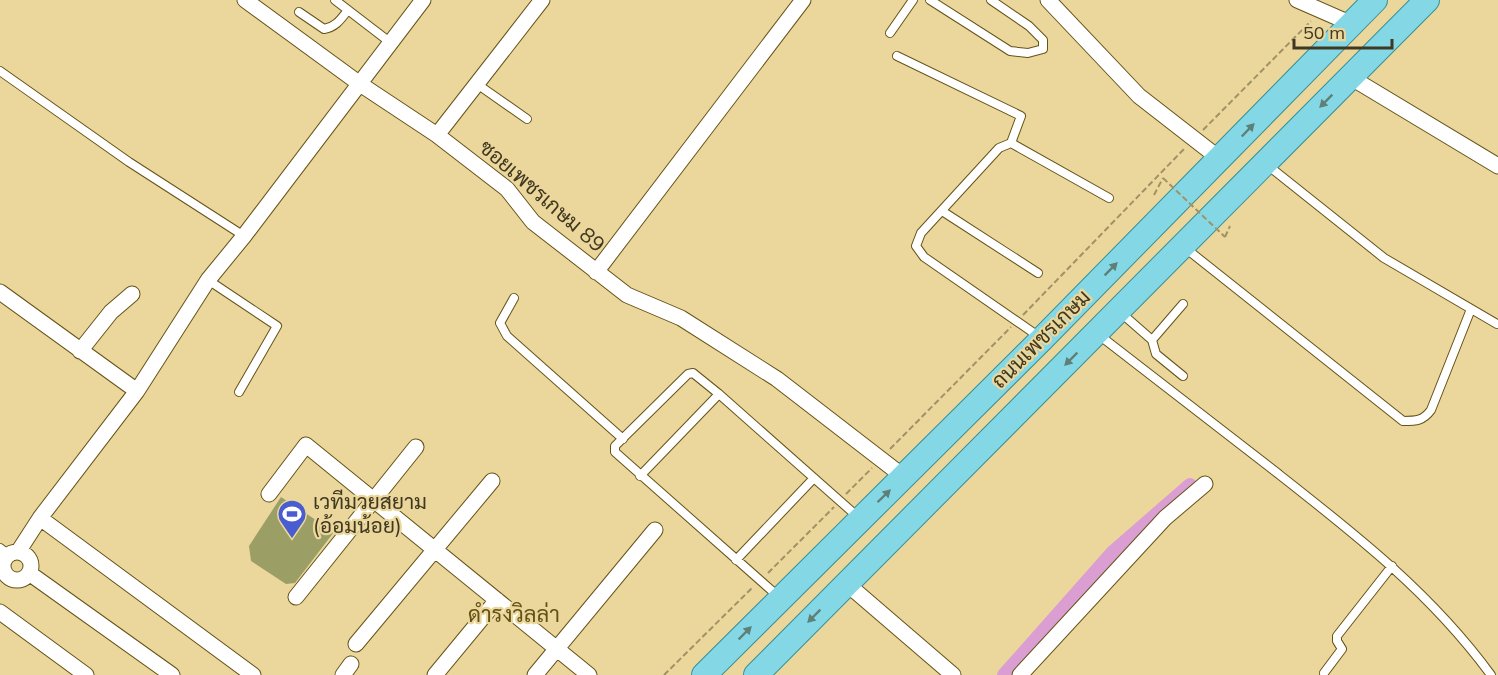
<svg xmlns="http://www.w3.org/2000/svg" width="1498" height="675" font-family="Mulish,Sarabun,sans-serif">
	<rect width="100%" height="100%" fill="#ebd79c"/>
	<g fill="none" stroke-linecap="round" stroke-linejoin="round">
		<path stroke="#db9ed2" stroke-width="14" d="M1004 675 1113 552 1190 485"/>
	</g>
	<path fill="#9b9f65" d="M281 497 334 532 295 583 286 584 251 561 249 546Z"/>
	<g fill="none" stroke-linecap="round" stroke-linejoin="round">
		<g stroke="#655318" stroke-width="10">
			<path id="service" d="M335 0 391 43
				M930 0 1010 51 1028 53 1043 49V40L1029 26 991 0
				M299 12 324 29C336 27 341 19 348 10
				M890 33 913 0
				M897 56 1021 116 1011 143
				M0 71 129 162 244 236
				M477 84 527 119
				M1266 164 1384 258 1497 324
				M942 211 1038 273
				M1184 247 1403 421C1416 421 1423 421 1431 410L1471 309
				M208 280 277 326 239 392
				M514 298 500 323 507 336 623 439
				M1120 312 1152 340 1183 304
				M1099 335C1158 381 1217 427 1276 472 1355 534 1431 593 1491 675
				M1041 338 924 257 916 246 921 233 999 148 1011 143 1109 198
				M1152 340 1156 354 1183 376
				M640 476 719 394
				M0 548 9 555
				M736 560 814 478
				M0 567 4 570
				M779 597 615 452V446L688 374 693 373 719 394 858 517
				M1324 673 1342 649 1337 641V636L1392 566"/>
		</g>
		<g stroke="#655318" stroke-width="17">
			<path id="minor" d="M245 0 360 84 437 135 507 189 533 222 627 295 681 318 777 379 904 477
				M1048 0 1139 96 1220 159
				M1297 0 1352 24
				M1350 77 1498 166
				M437 135 542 0
				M596 272 803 0
				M0 292 137 391
				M80 351 111 312 132 294
				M269 494 306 445 589 675
				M40 518 253 675
				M18 552 40 518 137 391 208 280 244 236 423 0
				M3 566a14 14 0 1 1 28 0a14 14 0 1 1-28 0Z
				M29 573 172 675
				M846 583 953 675
				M296 597 416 447
				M0 612 86 675
				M356 644 492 481
				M343 675 351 664
				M435 675 497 600
				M535 675 655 530
				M1020 675 1165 518 1205 484"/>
		</g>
		<g stroke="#378f96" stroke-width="26">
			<path id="primary" d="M704 675 1042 339 1375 0
				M756 675 1427 0"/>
		</g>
		<path stroke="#a19266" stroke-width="2" stroke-dasharray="6 3" stroke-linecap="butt" d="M1203 130 1311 21
			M1154 195 1163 178
			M1225 237 1230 226
			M1023 315 1184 149
			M890 449 1011 327
			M846 494 872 468
			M768 573 834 507
			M664 675 753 587"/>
		<use href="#service" stroke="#fff" stroke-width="8"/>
		<use href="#minor" stroke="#fff" stroke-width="15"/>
		<use href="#primary" stroke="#84d8e6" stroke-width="24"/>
		<path stroke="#a19266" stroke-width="2" stroke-dasharray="6 3" stroke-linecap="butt" d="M1163 178 1225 237"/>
	</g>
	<defs><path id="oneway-solid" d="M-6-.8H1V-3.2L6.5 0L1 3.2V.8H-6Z" transform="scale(1.5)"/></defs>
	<g fill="#5f8079">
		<use href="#oneway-solid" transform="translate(1326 101) rotate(135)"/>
		<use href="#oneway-solid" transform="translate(1248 130) rotate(-46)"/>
		<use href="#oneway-solid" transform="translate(1111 269) rotate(-45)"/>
		<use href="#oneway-solid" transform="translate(1071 359) rotate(135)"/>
		<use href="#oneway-solid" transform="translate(884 496) rotate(-44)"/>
		<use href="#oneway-solid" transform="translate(814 616) rotate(135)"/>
		<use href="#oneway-solid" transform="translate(745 633) rotate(-45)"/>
	</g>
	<defs>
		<g id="stadium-pin" transform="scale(1.5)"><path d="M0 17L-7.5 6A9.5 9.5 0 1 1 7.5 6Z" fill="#495cd0" stroke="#ebd79c"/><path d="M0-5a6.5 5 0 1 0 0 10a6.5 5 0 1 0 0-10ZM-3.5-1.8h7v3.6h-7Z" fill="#fff"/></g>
	</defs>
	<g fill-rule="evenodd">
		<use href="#stadium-pin" x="292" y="514"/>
	</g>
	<g text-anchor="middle" stroke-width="4.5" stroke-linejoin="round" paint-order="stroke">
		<g font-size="21" fill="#403820" stroke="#ebd79c">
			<text transform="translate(542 196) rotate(41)" y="7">ซอยเพชรเกษม 89</text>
			<text transform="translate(1041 339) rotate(-45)" y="7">ถนนเพชรเกษม</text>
		</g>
		<g font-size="21" fill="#403820" stroke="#ebd79c" text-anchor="start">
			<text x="313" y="509">เวทีมวยสยาม<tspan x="313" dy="24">(อ้อมน้อย)</tspan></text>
		</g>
		<g font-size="22" fill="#635115" stroke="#ebd79c">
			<text x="514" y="622">ดำรงวิลล่า</text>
		</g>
	</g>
	<path d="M1294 39v9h98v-9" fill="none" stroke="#403820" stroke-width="3"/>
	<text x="1303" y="39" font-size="18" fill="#403820" stroke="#ebd79c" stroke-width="4.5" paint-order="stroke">50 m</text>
</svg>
